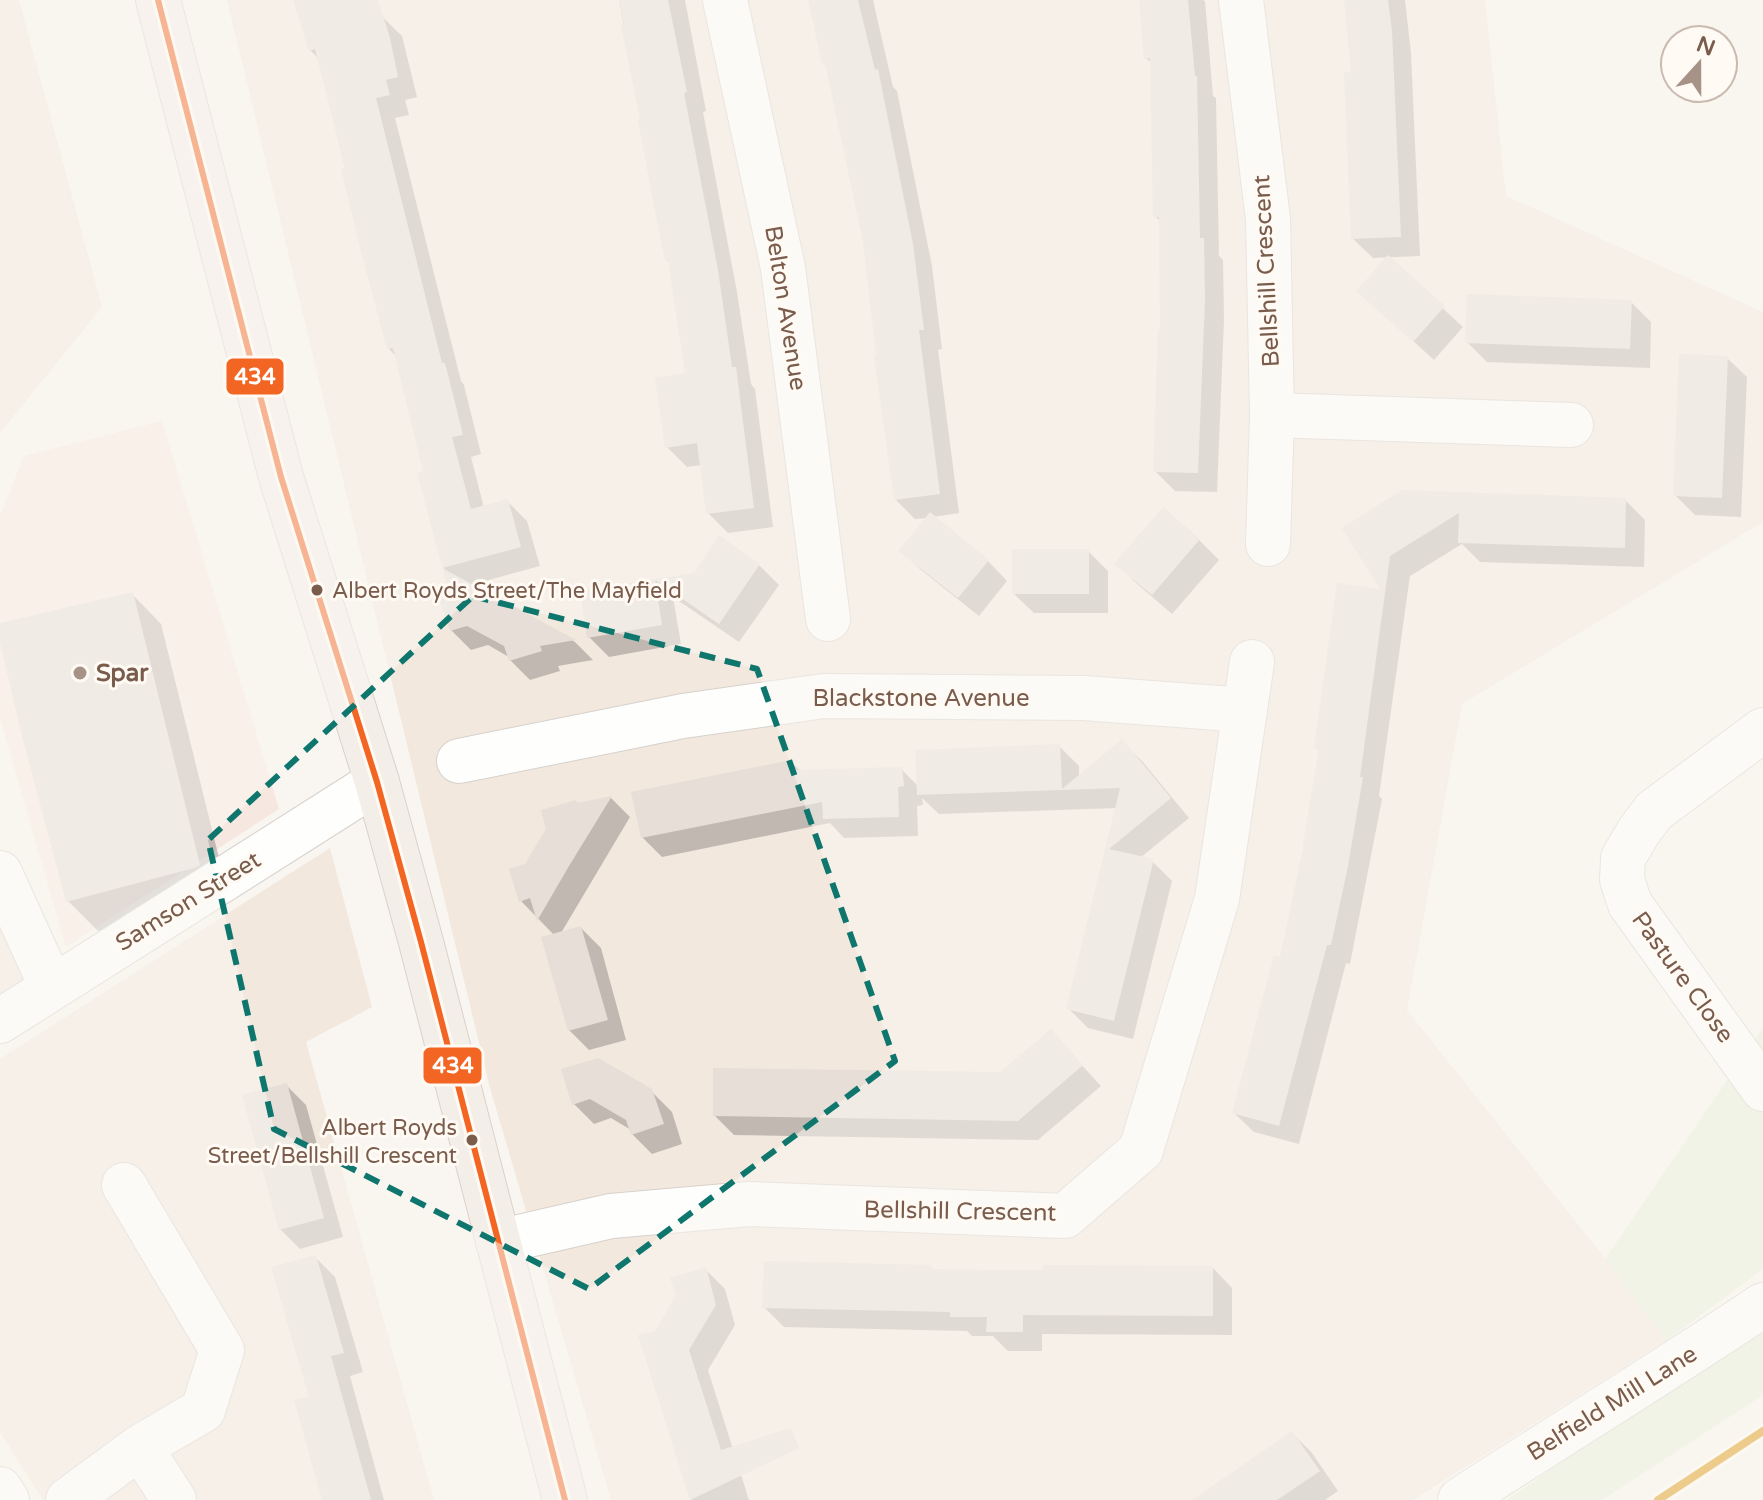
<svg xmlns="http://www.w3.org/2000/svg" width="1763" height="1500" font-family="'Varela Round',sans-serif">
	<rect width="100%" height="100%" fill="#f9f5f0"/>
	<path fill="#f2e8de" d="M0 0H19L102 307 0 433Z
		M227 0H1485L1506 196 1763 312V522L1462 704 1407 1010 1608 1262 1667 1340 1413 1500H611L490 1088Z
		M330 848 372 1007 306 1042 434 1500H43L0 1432V1059Z
		M0 867 33 985 0 1005Z"/>
	<path fill="#f6e8e1" d="M162 421 279 809 66 947 0 718V516L24 456Z"/>
	<path fill="#e7f0db" d="M1763 1028V1269L1667 1340 1605 1259Z
		M1763 1320V1395L1602 1500H1507Z"/>
	<path fill="#0003" d="M295 0H365L402 36 417 97 405 100 409 115 395 118 461 381 464 385 481 454 471 457 484 508 508 502 527 521 540 566 470 585 575 642 593 660 558 666 560 671 530 680 510 660 509 657 488 645 471 650 451 630V595L420 474 426 473 397 357 388 348 319 59 310 50Z
		M619 0H685L706 111 703 112 737 292 751 384 755 389 773 527 728 533 708 513 702 465 687 467 667 447 688 375 670 264 667 260Z
		M810 0H873L893 87 897 91 932 266 942 349 938 350 959 513 933 517 988 561 1007 581 979 616 921 570 901 551 928 518 915 519 895 499 864 242 828 67 824 63Z
		M1141 0H1203L1205 1 1213 96 1216 98 1219 256 1223 260 1224 320 1217 492 1175 491 1155 471 1162 331 1161 222 1155 216 1152 63 1146 58Z
		M1346 0H1405L1411 53 1420 256 1373 258 1353 239 1354 73Z
		M1388 258 1463 327 1434 360 1379 310Z
		M1631 302 1651 322 1650 368 1487 362 1467 342Z
		M1727 358 1747 377 1741 517 1695 515 1675 495Z
		M1403 492 1625 500 1645 520 1644 567 1480 562 1462 544 1410 576 1379 796 1382 799 1350 964 1346 963 1299 1144 1254 1132 1234 1113 1282 959 1306 844 1321 752 1316 747 1384 591 1345 529Z
		M1163 510 1199 540 1219 560 1172 614 1136 583 1117 564Z
		M720 538 759 565 779 585 739 642 673 597 681 644 609 657 589 637 582 593 695 574Z
		M1088 551 1108 571V613H1034L1014 594Z
		M132 594 161 624 228 894 224 897 98 931 68 901 0 634V626Z
		M1122 742 1142 761 1189 818 1140 858 1152 861 1172 881 1133 1039 1088 1028 1068 1008 1117 808 939 814 922 798 923 805 917 806 918 836 844 838 830 823 662 857 642 837 791 762 801 771 901 769 918 786 1059 746 1079 766V777Z
		M611 798 630 817 561 933 581 928 601 948 626 1040 589 1050 569 1030 554 935 521 901 526 866 578 805Z
		M1051 1032 1101 1086 1038 1140 734 1135 715 1116 1001 1074Z
		M564 1071 651 1091 672 1112 682 1144 652 1154 632 1134 631 1130 611 1118 594 1124 574 1104Z
		M286 1085 306 1105 343 1237 300 1249 280 1229Z
		M315 1257 335 1277 363 1372 350 1376 384 1500H324L311 1398Z
		M930 1267 934 1271 987 1272 1213 1268 1232 1288V1335L1042 1334V1351H1008L993 1336H972L967 1331 784 1327 764 1307Z
		M705 1269 725 1289 735 1325 708 1370 749 1500H692L641 1337 656 1332Z
		M1292 1433 1312 1453 1338 1491 1325 1500H1195Z"/>
	<path fill="#e6ded7" d="M293 0H378L390 38 398 77 386 80 390 95 376 98 442 363H445L463 435 452 437 471 509 508 499 521 547 442 568 576 640 540 646 542 651 509 661 504 646 467 626 450 631 438 596 449 593 417 473 423 471 393 348 387 349 360 248 341 169 345 168 315 49 309 51Z
		M619 0H668L687 92 684 93 718 270 732 367H736L754 508 706 514 697 443 665 448 655 378 685 373 668 260 665 261 651 190 638 120 640 119 621 26 624 25Z
		M808 0H858L875 70 878 69 913 244 924 330H919L940 494 894 500 874 356 876 355 863 242 825 63 822 64Z
		M1139 0H1188L1195 76H1197L1200 238H1204L1205 299 1198 473 1153 472 1158 329H1160L1159 217H1153L1150 58 1144 59Z
		M1344 0H1388L1392 31 1401 237 1351 239 1344 72 1351 71Z
		M1388 255 1445 306 1413 342 1356 291Z
		M1467 294 1632 300 1630 349 1465 343Z
		M1679 354 1728 356 1722 498 1673 496Z
		M1402 490 1626 498 1625 548 1458 543 1459 513 1390 556 1360 777H1363L1348 866 1331 945H1327L1279 1126 1232 1113 1274 955 1280 957 1304 844H1303L1319 749 1314 748 1337 583 1380 589 1342 528Z
		M1163 507 1200 539 1152 595 1114 564Z
		M930 512 989 560 958 598 898 551Z
		M719 535 760 564 719 624 655 580 662 625 587 638 580 591 694 573Z
		M1012 549H1089V594H1012Z
		M133 592 200 865 194 868 66 902 22 736 0 643V623Z
		M1122 739 1171 798 1109 849 1154 859 1114 1021 1066 1009 1120 788 917 795 915 750 1060 744 1062 789Z
		M792 760 794 770 902 767 904 786 898 787 899 817 823 819 822 802 641 838 631 792Z
		M612 796 569 866 537 921 530 898 519 902 509 869 525 864 546 829 541 810 576 800 577 803Z
		M581 926 608 1020 568 1031 541 937Z
		M1051 1029 1083 1065 1018 1121 713 1116V1068L1000 1072Z
		M598 1058 652 1089 664 1124 631 1135 626 1120 590 1099 572 1105 561 1069Z
		M287 1083 324 1218 279 1230 242 1095Z
		M316 1255 344 1353 331 1356 371 1500H322L294 1400 309 1397 271 1267Z
		M764 1261 931 1265V1269L987 1270H1043V1265L1213 1266V1316L1023 1315V1332H986L987 1317H950V1312L762 1308Z
		M706 1267 716 1305 689 1350 721 1450 791 1428 799 1448 690 1500 638 1335 655 1331 676 1295 670 1278Z
		M1292 1431 1320 1471 1277 1500H1192Z"/>
	<g fill="none" stroke-linecap="round" stroke-linejoin="round">
		<g stroke="#d7d1cb" stroke-width="46">
			<path id="street" d="M725 0 783 268 828 619
				M1241 0 1268 219 1272 415 1268 544
				M1272 415 1571 425
				M1763 730 1654 811 1639 831 1623 858 1622 880 1630 904 1763 1089
				M459 761 683 716 824 696 1084 698 1245 710
				M0 873 52 988
				M0 1021 377 782
				M498 1242 611 1216 749 1204 1065 1216 1141 1150 1217 899 1252 662
				M140 1447 174 1500
				M0 1489 7 1500
				M68 1500 140 1447 203 1410 222 1350 124 1185
				M1460 1500C1561 1434 1663 1372 1763 1305"/>
		</g>
		<g stroke="#dad1cc" stroke-width="46">
			<path id="primary" d="M158 0 281 477 377 782 421 942 565 1500"/>
		</g>
		<use href="#street" stroke="#fefefd" stroke-width="44"/>
		<use href="#primary" stroke="#f3eee8" stroke-width="44"/>
		<g stroke="#fffaf3" stroke-width="12">
			<path id="bus-1" d="M158 0 281 477 377 782 421 942 565 1500"/>
		</g>
		<use href="#bus-1" stroke="#f26522" stroke-width="6"/>
		<g stroke="#fffaf3" stroke-width="14">
			<path id="rail-1" d="M1658 1500 1763 1431"/>
		</g>
		<use href="#rail-1" stroke="#de970f" stroke-width="8"/>
	</g>
	<path d="M0 0H1763V1500H0ZM473 596 757 669 895 1061 589 1289 274 1129 208 840Z" fill="#f9f5f0" fill-opacity=".55" fill-rule="evenodd"/>
	<path fill="none" stroke="#0f766e" stroke-width="6" stroke-dasharray="16 10" stroke-linejoin="round" d="M473 596 757 669 895 1061 589 1289 274 1129 208 840Z"/>
	<g fill="#7a5c4d" stroke="#fffaf3" stroke-width="3">
		<circle cx="317" cy="590" r="7"/>
		<circle cx="472" cy="1140" r="7"/>
	</g>
	<circle fill="#a69286" stroke="#fffaf3" stroke-width="3" cx="80" cy="673" r="8"/>
	<g text-anchor="middle" stroke-width="6" stroke-linejoin="round" paint-order="stroke">
		<g font-size="22" fill="#7a5c4d" stroke="#fffaf3" text-anchor="start">
			<text x="332" y="598">Albert Royds Street/The Mayfield</text>
			<text x="457" y="1135" text-anchor="end">Albert Royds<tspan x="457" dy="28">Street/Bellshill Crescent</tspan></text>
		</g>
		<g font-size="24" fill="#7a5c4d" stroke="#fffaf3">
			<text transform="translate(1266 271) rotate(-93)" y="8">Bellshill Crescent</text>
			<text transform="translate(786 308) rotate(81)" y="8">Belton Avenue</text>
			<text x="921" y="706">Blackstone Avenue</text>
			<text transform="translate(188 901) rotate(-32)" y="8">Samson Street</text>
			<text transform="translate(1683 977) rotate(54)" y="8">Pasture Close</text>
			<text transform="translate(960 1211) rotate(1)" y="8">Bellshill Crescent</text>
			<text transform="translate(1612 1403) rotate(-32)" y="8">Belfield Mill Lane</text>
		</g>
		<g font-size="24" font-weight="bold" fill="#7a5c4d" stroke="#fffaf3" text-anchor="start">
			<text x="96" y="681">Spar</text>
		</g>
	</g>
	<g stroke="#fffaf3" stroke-width="3">
		<rect x="225" y="357" width="60" height="39" rx="8" fill="#f26522"/>
		<rect x="422" y="1046" width="61" height="39" rx="8" fill="#f26522"/>
	</g>
	<g font-size="22" text-anchor="middle" font-weight="bold" fill="#fff">
		<text x="255" y="384">434</text>
		<text x="453" y="1073">434</text>
	</g>
	<g transform="translate(1699 64) rotate(21)"><circle r="38" fill="#fffaf3" stroke="#cabbb1" stroke-width="2"/>
	<path d="M0-6L14 30L0 20L-14 30Z" fill="#a69286"/>
	<text y="-12" font-size="22" font-weight="bold" text-anchor="middle" fill="#7a5c4d">N</text>
	</g>
</svg>
